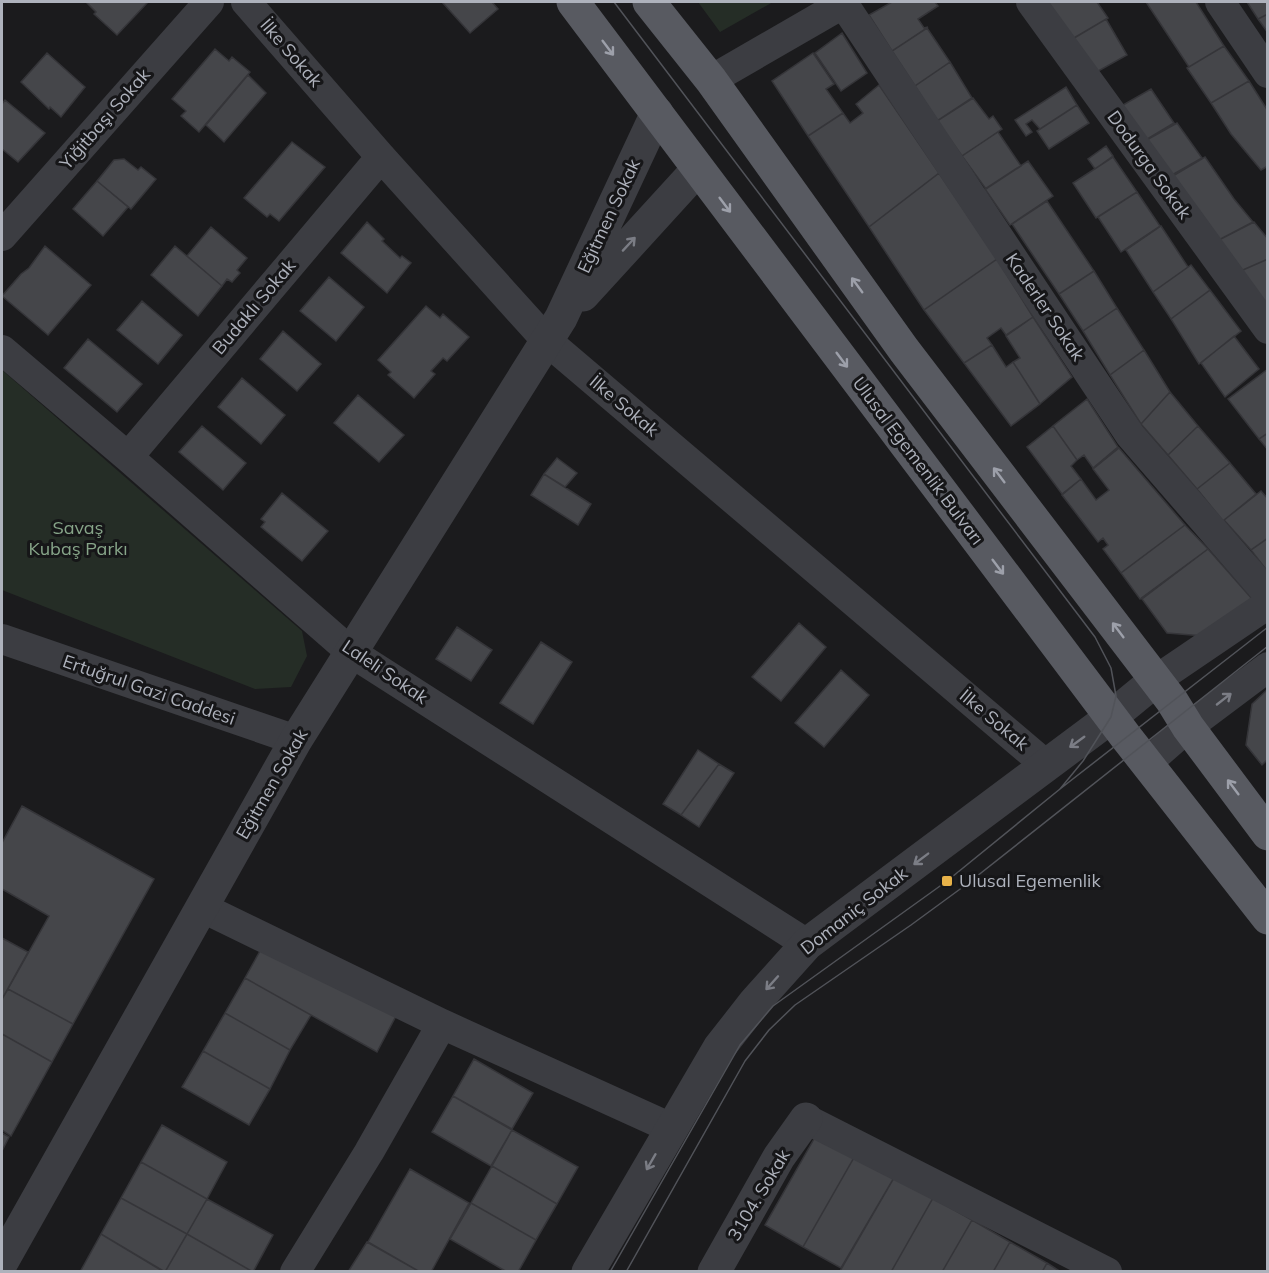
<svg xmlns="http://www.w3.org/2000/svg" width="1269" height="1273" font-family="Mulish,sans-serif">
	<rect width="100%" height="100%" fill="#1b1b1d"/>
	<path fill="#252d26" d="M698 2H773L720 32Z
		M2 370 302 631 307 656 291 687 255 689 2 590Z"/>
	<path fill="#45464a" stroke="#353539" stroke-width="1.5" d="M88 2H148L117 35 94 14 96 12 87 3Z
		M442 2H492L498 9 470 33Z
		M892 2H935L938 6 918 19 924 28 928 27 892 51 869 15Z
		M1045 2H1097L1108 18 1071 40Z
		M1146 2H1196L1224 46 1189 67Z
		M1247 2H1268V14L1258 19Z
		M1268 14V33L1258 19Z
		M1106 19 1127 55 1093 74 1072 39Z
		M927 28 950 62 915 86 892 51Z
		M842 33 867 73 841 91 815 53Z
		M1224 46 1249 81 1211 103 1187 68Z
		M215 49 229 61 232 57 250 72 199 132 181 116 186 111 172 99Z
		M47 53 85 87 61 117 50 107 49 109 21 82Z
		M813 53 834 84 826 89 843 113 808 136 772 81Z
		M950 62 972 98 937 121 915 86Z
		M248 75 266 93 224 142 206 125Z
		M1249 81 1268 111V166L1261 170 1231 134 1211 103Z
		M879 85 939 173 869 227 808 136 843 113 850 123 863 113 856 104Z
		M1066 87 1077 105 1040 129 1032 120 1026 124 1032 132 1026 136 1015 120Z
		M1151 89 1174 123 1139 144 1116 109Z
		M973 98 989 119 993 116 1002 129 962 156 937 121Z
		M5 100 45 133 18 162 2 149V104Z
		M1077 105 1089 123 1049 149 1037 131Z
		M1177 123 1202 158 1165 179 1143 142Z
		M998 132 1021 166 986 189 962 156Z
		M292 142 325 167 279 221 270 214 267 217 244 198Z
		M1106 146 1113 156 1095 169 1088 159Z
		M1113 157 1137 192 1096 218 1073 183Z
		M1205 157 1234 199 1253 222 1213 243 1166 180Z
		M124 159 138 170 141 167 156 179 131 209 97 181 114 160Z
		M1028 161 1053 196 1010 225 985 189Z
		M939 173 997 259 924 310 869 227Z
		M97 181 128 207 103 236 73 209Z
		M1137 192 1160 226 1121 252 1098 217Z
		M1047 201 1094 271 1059 294 1012 224Z
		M367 222 384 239 382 241 400 258 402 256 411 263 387 293 341 253Z
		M1254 222 1268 239V259L1236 273 1213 243Z
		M1161 226 1188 267 1153 292 1126 250Z
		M211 227 247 258 237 270 240 273 232 282 227 279 222 286 187 256Z
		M45 246 91 285 48 335 2 296 21 274 29 268Z
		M175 246 222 286 198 316 151 275Z
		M997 259 1033 317 1006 335 1001 328 987 338 992 345 964 363 924 310Z
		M1268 259V306L1236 273Z
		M1191 265 1210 290 1171 319 1153 292Z
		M1094 271 1117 308 1083 331 1059 294Z
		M329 277 364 307 336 341 300 311Z
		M1210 290 1241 331 1199 364 1171 319Z
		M142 301 182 335 158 364 117 330Z
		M426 306 440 318 443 314 469 337 447 361 443 358 431 371 435 374 414 398 388 375 391 372 378 360Z
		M1117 308 1144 350 1110 375 1083 331Z
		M1033 317 1072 377 1040 404 1013 362 1020 358 1006 336Z
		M283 331 321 364 297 391 260 359Z
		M1234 336 1259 369 1225 397 1201 363Z
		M88 339 142 384 117 412 64 368Z
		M992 345 1006 367 1013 362 1040 404 1011 426 964 363Z
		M1144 350 1170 392 1141 424 1110 375Z
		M1268 369V433L1259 439 1228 399Z
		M242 378 285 415 261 444 218 407Z
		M1170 392 1198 426 1168 455 1141 424Z
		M358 395 404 435 379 462 334 423Z
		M1087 399 1118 447 1093 468 1084 455 1077 460 1053 426Z
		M202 426 246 463 223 490 179 452Z
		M1053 426 1077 460 1071 466 1081 479 1062 494 1027 447Z
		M1198 426 1230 463 1197 489 1168 455Z
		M1268 433V450L1259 439Z
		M1119 448 1185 525 1121 573 1103 549 1108 545 1103 538 1098 542 1062 495 1081 479 1096 500 1109 490 1093 469Z
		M557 458 577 473 565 487 544 474Z
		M1230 463 1256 494 1223 521 1197 489Z
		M544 474 591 504 578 525 531 495Z
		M1261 491 1268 499V538L1251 550 1224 520Z
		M282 493 328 531 302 561 261 527 265 522 261 519Z
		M1185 525 1208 549 1140 599 1121 573Z
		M1268 538V572L1251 550Z
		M1208 549 1253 600 1204 636 1167 633 1142 599Z
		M799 623 826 647 781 701 752 677Z
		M457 627 492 650 471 681 436 659Z
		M541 642 572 662 533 724 500 703Z
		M841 670 869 695 824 747 795 723Z
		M1268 689V759L1262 765 1246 745 1252 704Z
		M698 750 719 764 681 815 663 804Z
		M719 764 734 773 699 827 681 815Z
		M22 806 154 879 73 1024 8 989 49 916 2 889V843Z
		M2 938 28 952 2 999Z
		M265 942 396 1016 377 1052 245 978Z
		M245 978 311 1015 290 1050 225 1013Z
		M8 989 73 1024 52 1062 2 1034V999Z
		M225 1013 290 1050 270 1089 203 1051Z
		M2 1034 52 1062 11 1136 2 1130Z
		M203 1051 270 1089 249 1125 182 1087Z
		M474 1059 533 1093 512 1129 453 1096Z
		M453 1096 512 1130 491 1166 432 1132Z
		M162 1125 227 1162 207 1199 141 1162Z
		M512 1130 578 1167 557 1204 492 1166Z
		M818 1132 856 1154 803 1247 765 1225Z
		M2 1133 9 1137 2 1151Z
		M856 1154 895 1176 841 1268 803 1247Z
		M141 1162 207 1199 187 1234 121 1198Z
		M492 1166 557 1204 536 1240 471 1203Z
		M410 1169 469 1203 431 1272H420L368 1242Z
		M895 1176 933 1198 891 1272 840 1271Z
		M121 1198 187 1234 165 1272 101 1234Z
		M933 1198 972 1220 942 1272H891Z
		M207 1199 273 1235 253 1272 187 1234Z
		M471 1203 536 1240 518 1272H507L450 1239Z
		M972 1220 1010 1242 993 1272H942Z
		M101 1234 164 1272H80Z
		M187 1234 253 1272H165Z
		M367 1242 420 1272H348Z
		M1010 1242 1047 1263 1042 1272H993Z
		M1047 1263 1061 1272H1042Z"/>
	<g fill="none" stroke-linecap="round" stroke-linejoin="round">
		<path stroke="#3c3d42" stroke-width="30" d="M246 2 381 157 547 341 1046 765
			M1031 2 1268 329
			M1220 2 1268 73
			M843 3 1130 435 1268 594
			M711 80 846 2
			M2 236 209 2
			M2 350 128 457 352 653 807 944
			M128 457 381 157
			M2 639 296 740
			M1156 680 1268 604
			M1147 763 1188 727 1268 667
			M201 907 442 1024 369 1152 295 1272
			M442 1024 671 1128
			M806 1119 1107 1272"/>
		<path stroke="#3c3d42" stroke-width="33" d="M583 295 698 169
			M2 1262 296 740 561 318 657 113
			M588 1272 719 1048 755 1002 807 944 1111 717 1156 680
			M714 1272 779 1157 806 1119"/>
		<path stroke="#585a61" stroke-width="33" d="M573 2 1126 737 1268 918
			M649 2 711 80 904 350 1172 701 1188 727 1268 834"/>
		<path stroke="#515359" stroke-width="1.5" d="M614 2 1095 637 1111 668 1116 696 1111 717 1083 761 1060 789
			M610 1272 740 1045 773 1006 947 881 1060 789 1268 627
			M626 1272 745 1061 769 1030 795 1005 911 925 967 884 1268 646"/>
	</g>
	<defs><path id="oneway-shaft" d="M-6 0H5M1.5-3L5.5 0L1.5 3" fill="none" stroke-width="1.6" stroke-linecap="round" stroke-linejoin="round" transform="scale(1.5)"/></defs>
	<g stroke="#9da0aa">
		<use href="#oneway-shaft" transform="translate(608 48) rotate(53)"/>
		<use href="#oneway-shaft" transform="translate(725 205) rotate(53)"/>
		<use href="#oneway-shaft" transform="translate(857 285) rotate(-126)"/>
		<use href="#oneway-shaft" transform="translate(842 360) rotate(53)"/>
		<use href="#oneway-shaft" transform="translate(999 475) rotate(-127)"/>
		<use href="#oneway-shaft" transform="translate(998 567) rotate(53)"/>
		<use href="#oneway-shaft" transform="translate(1118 630) rotate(-127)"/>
		<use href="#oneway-shaft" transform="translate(1233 787) rotate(-127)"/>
	</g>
	<g stroke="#7b7d85">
		<use href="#oneway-shaft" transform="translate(629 244) rotate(-47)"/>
		<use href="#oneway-shaft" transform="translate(1224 699) rotate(-38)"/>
		<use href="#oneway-shaft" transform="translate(1077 742) rotate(144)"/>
		<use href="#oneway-shaft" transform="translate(921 859) rotate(143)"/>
		<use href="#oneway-shaft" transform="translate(772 983) rotate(132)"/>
		<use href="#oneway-shaft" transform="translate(651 1162) rotate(120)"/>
	</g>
	<rect fill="#e7b249" stroke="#161618" stroke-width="2" x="941" y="875" width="12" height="12" rx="3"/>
	<g text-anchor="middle" stroke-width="6" stroke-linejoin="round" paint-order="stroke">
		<g font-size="18" fill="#aeb2bc" stroke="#161618">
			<text transform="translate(291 53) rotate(49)" y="6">İlke Sokak</text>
			<text transform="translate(105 119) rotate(-49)" y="6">Yiğitbaşı Sokak</text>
			<text transform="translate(1149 165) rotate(54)" y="6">Dodurga Sokak</text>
			<text transform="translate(609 216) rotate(-65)" y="6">Eğitmen Sokak</text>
			<text transform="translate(254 307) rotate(-50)" y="6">Budaklı Sokak</text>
			<text transform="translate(1045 307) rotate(56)" y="6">Kaderler Sokak</text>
			<text transform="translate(624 406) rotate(40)" y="6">İlke Sokak</text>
			<text transform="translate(918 461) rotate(53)" y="6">Ulusal Egemenlik Bulvarı</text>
			<text transform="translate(385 672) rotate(34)" y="6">Laleli Sokak</text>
			<text transform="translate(149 690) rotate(19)" y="6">Ertuğrul Gazi Caddesi</text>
			<text transform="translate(994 720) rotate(40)" y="6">İlke Sokak</text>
			<text transform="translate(272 784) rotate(-60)" y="6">Eğitmen Sokak</text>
			<text transform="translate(854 911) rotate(-38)" y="6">Domaniç Sokak</text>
			<text transform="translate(759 1195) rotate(-59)" y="6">3104. Sokak</text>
		</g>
		<g font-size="18" fill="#87a589" stroke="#161618">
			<text x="78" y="534">Savaş<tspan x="78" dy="21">Kubaş Parkı</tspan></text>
		</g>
		<g font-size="18" fill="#aeb2bc" stroke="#161618" text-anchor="start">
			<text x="959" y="887">Ulusal Egemenlik</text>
		</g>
	</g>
	<rect width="1269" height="1273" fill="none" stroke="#aeb2bc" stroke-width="6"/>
</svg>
